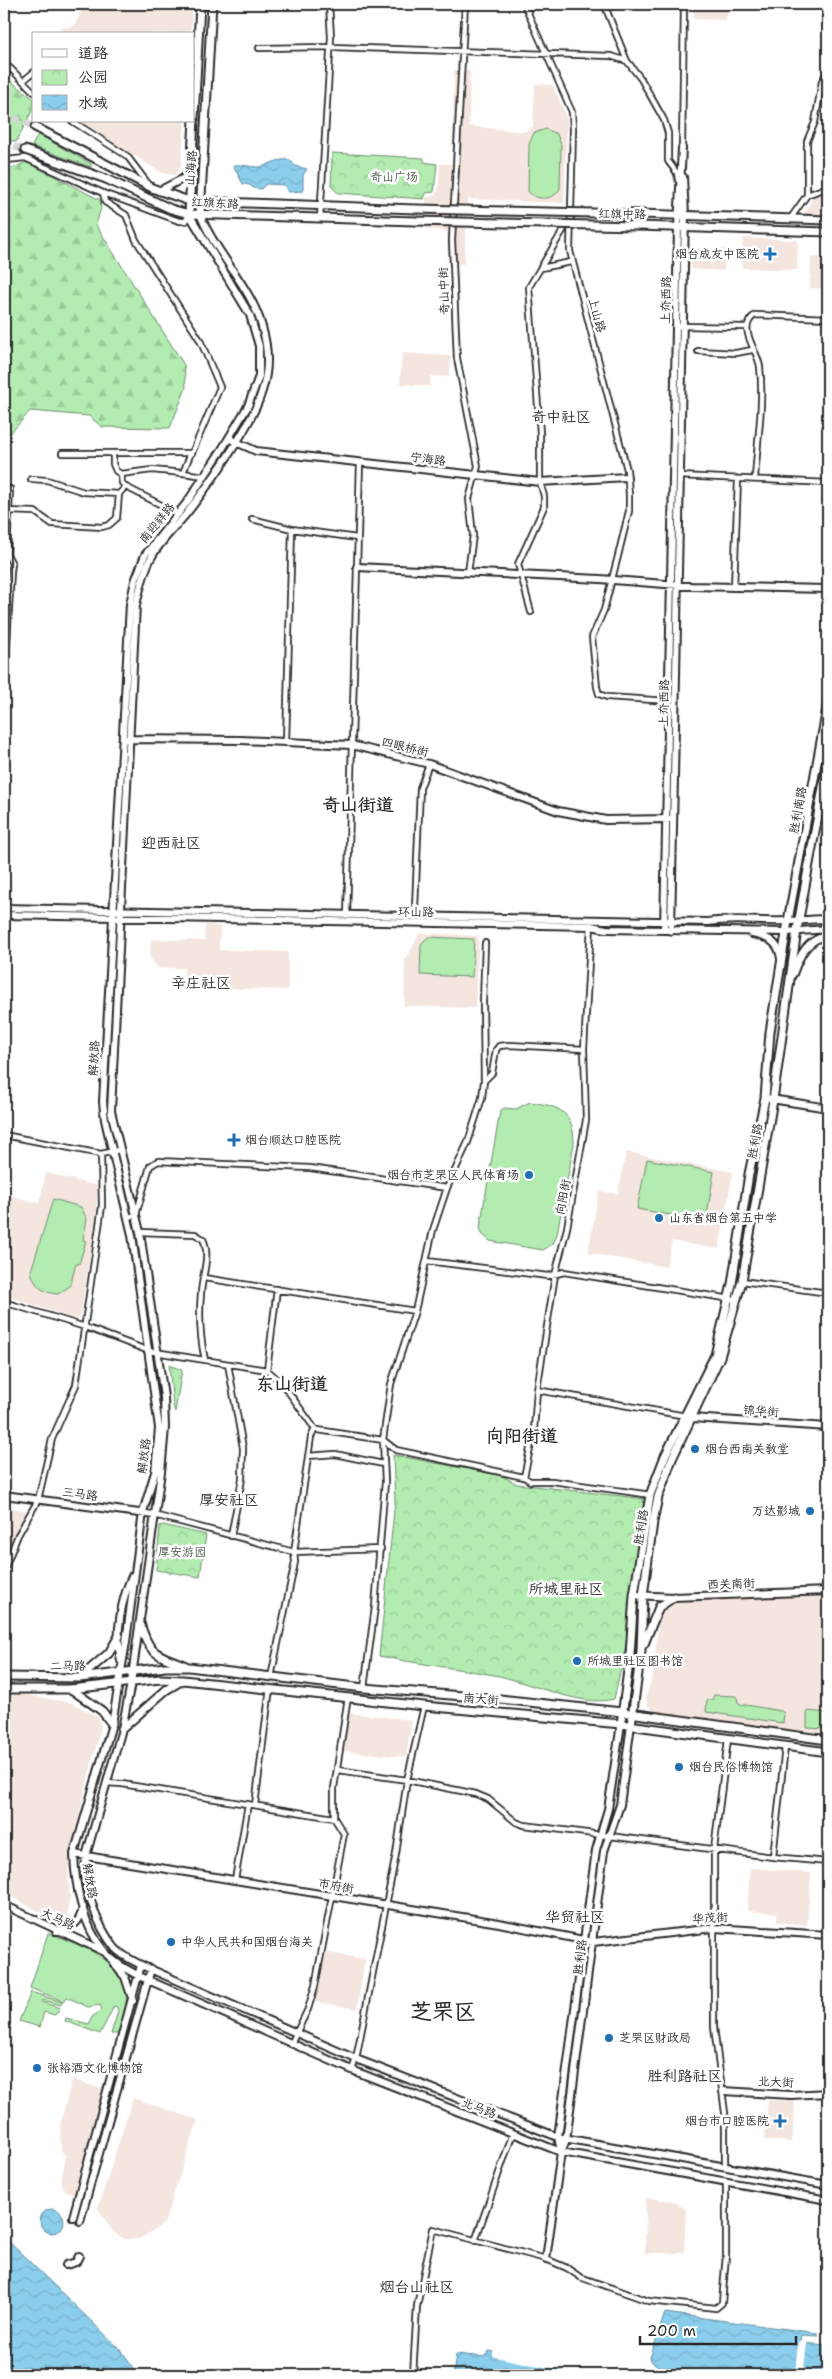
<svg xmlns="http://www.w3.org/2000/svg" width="832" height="2379" font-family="'Shantell Sans','LXGW WenKai TC',sans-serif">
	<defs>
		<pattern id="forest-firs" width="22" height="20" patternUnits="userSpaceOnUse" patternTransform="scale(1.25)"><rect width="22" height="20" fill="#b2ecb0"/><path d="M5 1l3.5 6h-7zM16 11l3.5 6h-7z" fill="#99cb98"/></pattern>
		<pattern id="park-crowns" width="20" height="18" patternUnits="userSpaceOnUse" patternTransform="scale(1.25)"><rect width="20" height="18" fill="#b2ecb0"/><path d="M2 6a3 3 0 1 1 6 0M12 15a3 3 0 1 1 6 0" fill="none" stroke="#99cb98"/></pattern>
		<pattern id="water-waves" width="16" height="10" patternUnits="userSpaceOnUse" patternTransform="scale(1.25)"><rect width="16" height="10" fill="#8bceec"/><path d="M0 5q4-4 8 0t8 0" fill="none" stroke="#78b1cb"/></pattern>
	</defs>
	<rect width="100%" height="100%" fill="#fff"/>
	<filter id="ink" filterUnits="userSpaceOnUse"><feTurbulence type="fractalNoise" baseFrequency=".02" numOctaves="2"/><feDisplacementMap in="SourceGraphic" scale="10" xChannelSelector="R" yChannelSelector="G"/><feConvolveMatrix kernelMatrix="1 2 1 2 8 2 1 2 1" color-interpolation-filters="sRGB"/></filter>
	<g filter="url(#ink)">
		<path fill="#f5e5df" d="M85 4H192L191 34H55L58 29 74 26Z
			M694 4H729L726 20 694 19Z
			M454 70 470 71 469 126 525 132 533 126 535 84 553 85 567 119 564 203 468 199 464 264 448 263 447 231 426 229V197L435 196 438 190 440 164H452Z
			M80 121H185L181 167 175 175 162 173Z
			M828 193V215H804L815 194Z
			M743 238 798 240 797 270 742 268Z
			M692 248 725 249 724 271 691 269Z
			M811 257 828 258V289L810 288Z
			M402 353 451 356 449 377 431 376 430 386 400 384Z
			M205 925 220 926 219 950 288 952V990L221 988 183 983 184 968H158L150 958 151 939 204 941Z
			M420 933 479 936 475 1008 404 1006 405 961Z
			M626 1152 733 1172 719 1249 672 1241 666 1267 588 1253 599 1191 618 1194Z
			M46 1173 98 1186 96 1217 80 1318 75 1319 4 1295V1194L39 1203Z
			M4 1506 26 1511 7 1556 4 1555Z
			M828 1593V1734L655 1711 648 1706 646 1697 653 1675 659 1618 665 1609 675 1603 721 1597Z
			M4 1694H20L72 1703 98 1717 101 1726 71 1848 68 1872 70 1896 66 1921 62 1923 4 1893Z
			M348 1713 412 1720 406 1757 344 1751Z
			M750 1868 811 1873 807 1925 777 1922V1913L747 1911Z
			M323 1952 365 1959 357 2009 315 2002Z
			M72 2079 104 2090 73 2195 65 2190 61 2182 66 2156 61 2150 60 2125Z
			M133 2098 198 2120 164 2224 139 2239H125L113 2232 98 2208Z
			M768 2100 795 2102 792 2142 764 2140Z
			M646 2198 673 2201 686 2209 684 2253H645Z"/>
		<path fill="#b2ecb0" stroke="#6e8c6e" d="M546 129 557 134 561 145 560 188C555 201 535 201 528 191L529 144 534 133Z
			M38 134 91 164V167L32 146Z
			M428 937 474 939 472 977 420 975 421 944Z
			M530 1102C560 1106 574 1112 574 1144L557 1234 553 1244 543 1250 490 1241 482 1234 480 1227 500 1111 504 1108 516 1109Z
			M647 1159 714 1172 707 1215 698 1220 637 1209Z
			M53 1199 81 1207 87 1219 83 1240 86 1241 79 1264H76L70 1286 58 1294C43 1293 34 1286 31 1271Z
			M714 1695 737 1696 738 1702 740 1704 781 1711 784 1713 783 1723 706 1712 707 1700H712Z
			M807 1711 828 1713V1729L807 1728Z
			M48 1933C100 1952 143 1969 120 2034H111L118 2011 117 2007 114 2006 100 2034 65 2021 66 2018 89 2024 92 2017 102 2010 100 2005 88 2007 67 1997 63 2001 30 1988Z
			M31 1992 62 2002 61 2005 42 2000V2002L60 2008 55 2015 44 2012 40 2027 19 2021Z"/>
		<path fill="url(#forest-firs)" stroke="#6e8c6e" d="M4 76 34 99V107L16 142 4 139Z
			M27 162 100 200 101 208 96 225 184 365 186 388 170 428 102 427 89 416 30 411 9 435H4V172Z"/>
		<path fill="url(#park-crowns)" stroke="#6e8c6e" d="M332 153 424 158V162L437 164 434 192 426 193 424 199 338 193 331 186Z
			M169 1365 182 1370 175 1412 173 1406Z
			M393 1455 500 1475 517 1484 646 1499 625 1650 614 1699C580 1708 528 1681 494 1675 456 1668 417 1664 379 1656L395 1501Z
			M163 1525 206 1535 200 1577 156 1570 160 1526Z"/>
		<path fill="url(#water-waves)" stroke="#658d9f" d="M290 160 295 166 307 169 303 175V191L288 192 284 185 266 184 261 189 253 188 250 185 243 184 233 165C242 164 249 167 258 167 267 167 275 158 290 160Z
			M40 2221a12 12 0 1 1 24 0a12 12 0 1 1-24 0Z
			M4 2237 121 2350 139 2375H4Z
			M665 2313 818 2333V2336L801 2335 800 2343 828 2345V2375H665V2370L652 2362 650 2358Z
			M489 2351 595 2375H453L456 2354 485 2357Z"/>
		<path fill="#fff" d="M798 2342 807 2343 803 2375H795Z
			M493 2351 570 2368 595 2375H578L567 2372 564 2375V2371L558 2370 495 2357 493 2356Z"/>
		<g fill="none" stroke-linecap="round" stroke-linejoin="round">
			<path stroke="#d5d5d5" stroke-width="7" stroke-dasharray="7 3.5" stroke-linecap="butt" d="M4 114 35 127
				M4 143 25 150"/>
			<g stroke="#2b2b2b" stroke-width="8">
				<path id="street" d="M465 4 452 240 457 358 478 466 469 499 473 535 468 573
					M524 4 572 112 573 129 570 251 627 470 629 494V511L618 556 604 610 592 637 597 687 599 694 607 697 669 701
					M604 4 627 61 641 79 664 120 668 133V161L677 173 678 180
					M259 48 331 47 611 56 627 61
					M10 68 34 92
					M23 81 34 72
					M72 121 127 156 149 185
					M682 148 684 4
					M7 160 25 158 103 193 179 221H186L189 214
					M807 195V141L815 122 822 81 828 72
					M320 218 331 37 329 4
					M790 219 807 195 828 187
					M541 268 571 262
					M677 326 747 327
					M698 351 736 353 752 350
					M62 453H192L220 387 200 340 136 240 126 215 105 202 103 193
					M113 453V464L116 471 121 474 152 470 183 473 190 455
					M183 473 205 476
					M121 474 122 483 126 487 179 514
					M679 476 828 483
					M31 479 47 480 84 492 119 494 125 487
					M755 479C757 443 764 404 760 367 758 350 736 328 755 315L828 318
					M9 511 35 512 52 524 102 527 109 525 117 518 119 494
					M252 519 292 529 357 538
					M734 588 738 479
					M531 612 518 564 544 507V496L540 482V433L529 287 567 224
					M4 699 11 571 12 564 7 554 10 489
					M286 742 292 529
					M410 915 415 908 420 788 429 764
					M347 916 360 463
					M484 1081 483 1003 485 943
					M4 1135 101 1154 119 1150
					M128 1217 136 1215 150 1166 158 1161 310 1168 447 1188
					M140 1232 195 1234 203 1239C211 1256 202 1275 201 1293 199 1316 200 1338 205 1360
					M427 1261 548 1276 564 1272 737 1300
					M204 1278 415 1311
					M742 1281 828 1293
					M4 1302 85 1327 149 1351 267 1370 282 1383 315 1429 318 1430 383 1440 396 1450 524 1477 530 1481H552L651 1495
					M228 1364 243 1448 242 1479 231 1536
					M267 1370 277 1289
					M537 1390 686 1416
					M308 1456 335 1454 383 1464
					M524 1477 534 1430 537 1390 555 1275 567 1228 586 1120 584 1049 591 925
					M154 1515 294 1552 381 1549
					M4 1570 18 1535 38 1500 52 1439 76 1385 102 1206 101 1154
					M271 1677 295 1562 294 1552 311 1437 315 1429
					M364 1688 375 1607 385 1482 383 1440 391 1384 415 1311 433 1230 447 1188 468 1142 482 1098 484 1081 492 1073 496 1050 499 1046 509 1045 584 1049
					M338 1770 407 1780 476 1794 488 1799 516 1822 524 1825 773 1857 828 1862
					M106 1783 122 1784 334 1818
					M255 1805 270 1688
					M773 1857 785 1747
					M235 1880 248 1804
					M291 2044 308 2009 315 1986 344 1834 334 1818V1788L348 1697
					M352 2070 356 2059 396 1854 407 1780 424 1706
					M725 2166V2113L714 2027V1849L728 1739
					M475 2241 513 2133
					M413 2375 417 2306 433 2229 546 2259 567 2268 580 2277 649 2301 716 2308 722 2303 726 2255V2182"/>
			</g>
			<g stroke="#2b2b2b" stroke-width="10">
				<path id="secondary" d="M159 191 184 178 191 168
					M189 214 250 315 259 346V376L248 406 221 451 188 501 145 555 135 581 130 604 103 1102 105 1120 132 1235 159 1428 155 1472 143 1512 126 1642 112 1724 74 1854C75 1886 83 1926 104 1951 113 1962 126 1969 139 1976L352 2070 561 2152 828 2200
					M200 214C215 253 252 288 262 327 268 347 269 370 262 391 253 424 209 485 187 513 175 528 160 541 151 558 143 573 140 589 136 605L111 1111 140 1232 164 1397 165 1428 161 1472 131 1683 122 1729 86 1856C83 1886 96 1925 115 1948 122 1956 132 1960 141 1965L356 2059 558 2137 828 2185
					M232 440 256 451 540 482 627 477
					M357 567 600 579 691 586 828 589
					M125 739 241 740 351 745 429 764 558 811 606 820 670 819
					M4 908 708 922C734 918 760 922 786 921 800 921 814 919 828 919
					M4 915 591 926 606 929 786 932 828 929
					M664 930 678 227 682 148
					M671 931 685 215 683 177
					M752 934C767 937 779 941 781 959
					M793 974C800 954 807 940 828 935
					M765 1098 828 1108
					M692 1418 828 1427
					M4 1495 154 1515
					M634 1595 674 1597 828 1591
					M121 1661C115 1634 121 1600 132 1576
					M74 1854 499 1923 593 1942 714 1928 828 1935
					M4 1905 105 1952
					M56 1931C72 1928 80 1924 83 1907
					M114 1964 125 1977 133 2001
					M723 2091 791 2095 828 2093
					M561 2151 558 2137 596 1850 608 1809 621 1724
					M73 2217 141 1965
					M80 2221 151 1969
					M546 2259 561 2152 566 2140 604 1851 620 1805 631 1725
					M66 2265 76 2262 79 2256"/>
			</g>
			<g stroke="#2b2b2b" stroke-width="11">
				<path id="primary" d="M35 127 152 188 189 201 416 209
					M25 150 106 179 171 209 189 214 415 221
					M189 214 200 4
					M200 214 212 4
					M640 214 828 220
					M638 226 828 232
					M140 1623C150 1657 156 1653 186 1666
					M644 1644 659 1607 674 1597
					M4 1677 80 1678 165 1667H189L364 1688 500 1699 622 1712 828 1740
					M81 1677 109 1653 119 1636
					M4 1689H71L160 1679 183 1680 424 1706 621 1724 828 1752
					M71 1689 102 1711 112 1724
					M621 1724 630 1655 634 1595 650 1495 665 1456 715 1355 732 1284 749 1174 765 1098 770 1032 788 921 828 703
					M631 1725 641 1651 643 1596 653 1522 658 1497 672 1459 720 1357 742 1281 773 1100 797 930 828 760
					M122 1729 166 1690 181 1681"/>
			</g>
			<use href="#street" stroke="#fff" stroke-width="4.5"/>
			<use href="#secondary" stroke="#fff" stroke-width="6"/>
			<use href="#primary" stroke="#fff" stroke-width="7"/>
			<g stroke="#2b2b2b" stroke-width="11" stroke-linecap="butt">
				<path id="primary-bridge" d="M416 209 640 214
					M415 221 638 226"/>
			</g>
			<use href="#primary-bridge" stroke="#fff" stroke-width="7"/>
		</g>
	</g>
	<g fill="#1f6fb2" stroke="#fff" stroke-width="2">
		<path d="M767.5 246.5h5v5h5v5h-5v5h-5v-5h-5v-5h5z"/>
		<path d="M231.5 1132.5h5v5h5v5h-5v5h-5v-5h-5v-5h5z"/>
		<circle cx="529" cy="1175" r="5"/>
		<circle cx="659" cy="1218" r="5"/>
		<circle cx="695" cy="1449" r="5"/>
		<circle cx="810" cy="1511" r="5"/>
		<circle cx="577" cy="1661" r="5"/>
		<circle cx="679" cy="1767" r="5"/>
		<circle cx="171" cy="1942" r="5"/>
		<circle cx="609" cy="2038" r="5"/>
		<circle cx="37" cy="2068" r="5"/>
		<path d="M777.5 2113.5h5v5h5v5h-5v5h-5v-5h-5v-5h5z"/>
	</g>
	<g text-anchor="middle" stroke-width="5" stroke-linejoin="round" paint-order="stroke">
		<g font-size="12" fill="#2b2b2b" stroke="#fff">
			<text transform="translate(191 168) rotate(-86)" y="4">山海路</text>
			<text transform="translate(215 203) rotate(3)" y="4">红旗东路</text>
			<text transform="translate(622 214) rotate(1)" y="4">红旗中路</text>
			<text transform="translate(444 291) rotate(-92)" y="4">奇山中街</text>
			<text transform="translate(666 300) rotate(-89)" y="4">上夼西路</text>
			<text transform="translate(597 315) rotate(75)" y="4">上山路</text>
			<text transform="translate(428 459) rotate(7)" y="4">宁海路</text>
			<text transform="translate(157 523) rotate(-51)" y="4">南迎祥路</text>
			<text transform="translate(664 703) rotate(-89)" y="4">上夼西路</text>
			<text transform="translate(405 747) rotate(14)" y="4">四眼桥街</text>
			<text transform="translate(798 810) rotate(-80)" y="4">胜利南路</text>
			<text transform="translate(416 912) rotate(1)" y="4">环山路</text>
			<text transform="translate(94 1058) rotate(-87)" y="4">解放路</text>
			<text transform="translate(755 1141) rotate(-80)" y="4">胜利路</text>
			<text transform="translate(563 1197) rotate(-79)" y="4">向阳街</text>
			<text transform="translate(761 1411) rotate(4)" y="4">锦华街</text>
			<text transform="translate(144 1456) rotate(-83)" y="4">解放路</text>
			<text transform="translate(80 1494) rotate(7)" y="4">三马路</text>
			<text transform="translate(641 1527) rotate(-81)" y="4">胜利路</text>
			<text transform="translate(731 1584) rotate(-2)" y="4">西关南街</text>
			<text transform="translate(68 1666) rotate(-1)" y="4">二马路</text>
			<text transform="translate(481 1699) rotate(4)" y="4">南大街</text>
			<text transform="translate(90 1881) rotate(80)" y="4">解放路</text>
			<text transform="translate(336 1886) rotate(10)" y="4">市府街</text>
			<text transform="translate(710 1918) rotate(-3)" y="4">华茂街</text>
			<text transform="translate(58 1919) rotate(24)" y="4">大马路</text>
			<text transform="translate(580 1957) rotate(-83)" y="4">胜利路</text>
			<text transform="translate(776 2082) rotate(2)" y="4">北大街</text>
			<text transform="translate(479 2108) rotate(21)" y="4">北马路</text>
		</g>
		<g font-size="12" fill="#4d5b4c" stroke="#fff">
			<text x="394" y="181">奇山广场</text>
			<text x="182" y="1556">厚安游园</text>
		</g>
		<g font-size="12" fill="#2b2b2b" stroke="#fff" text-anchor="start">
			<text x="759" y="258" text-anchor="end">烟台成友中医院</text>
			<text x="245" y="1144">烟台顺达口腔医院</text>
			<text x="519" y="1179" text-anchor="end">烟台市芝罘区人民体育场</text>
			<text x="669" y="1222">山东省烟台第五中学</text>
			<text x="705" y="1453">烟台西南关教堂</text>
			<text x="800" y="1515" text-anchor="end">万达影城</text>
			<text x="587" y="1665">所城里社区图书馆</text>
			<text x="689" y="1771">烟台民俗博物馆</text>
			<text x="181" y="1946">中华人民共和国烟台海关</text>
			<text x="619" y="2042">芝罘区财政局</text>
			<text x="47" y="2072">张裕酒文化博物馆</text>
			<text x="769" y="2125" text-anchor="end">烟台市口腔医院</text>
		</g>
		<g font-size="15" fill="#2b2b2b" stroke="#fff">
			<text x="561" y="422">奇中社区</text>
			<text x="171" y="848">迎西社区</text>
			<text x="201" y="988">辛庄社区</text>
			<text x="229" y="1505">厚安社区</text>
			<text x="566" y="1594">所城里社区</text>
			<text x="575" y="1922">华贸社区</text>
			<text x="685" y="2081">胜利路社区</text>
			<text x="417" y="2292">烟台山社区</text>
		</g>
		<g font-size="18" font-weight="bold" fill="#2b2b2b" stroke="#fff">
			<text x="358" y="811">奇山街道</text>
			<text x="292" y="1390">东山街道</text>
			<text x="522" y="1442">向阳街道</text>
		</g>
		<g font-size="22" font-weight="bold" fill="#2b2b2b" stroke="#fff">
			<text x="443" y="2019">芝罘区</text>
		</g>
	</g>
	<rect width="832" height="2379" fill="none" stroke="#fff" stroke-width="20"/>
	<rect x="10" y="10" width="812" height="2359" fill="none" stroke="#2b2b2b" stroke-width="2" filter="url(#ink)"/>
	<rect x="32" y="32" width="162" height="90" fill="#ffffff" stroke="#aaaaaa"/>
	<rect x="42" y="49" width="25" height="8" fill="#ffffff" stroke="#aaaaaa"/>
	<text x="78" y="58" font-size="15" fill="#2b2b2b">道路</text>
	<rect x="42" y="70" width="25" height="15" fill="url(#park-crowns)" stroke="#aaaaaa"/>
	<text x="78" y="82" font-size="15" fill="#2b2b2b">公园</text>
	<rect x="42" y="95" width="25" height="15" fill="url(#water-waves)" stroke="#aaaaaa"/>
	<text x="78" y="108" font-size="15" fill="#2b2b2b">水域</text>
	<path d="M640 2336v8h156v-8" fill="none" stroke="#2b2b2b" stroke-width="2.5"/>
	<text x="647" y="2336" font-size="15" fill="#2b2b2b" stroke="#ffffff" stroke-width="4" paint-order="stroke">200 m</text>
</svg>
